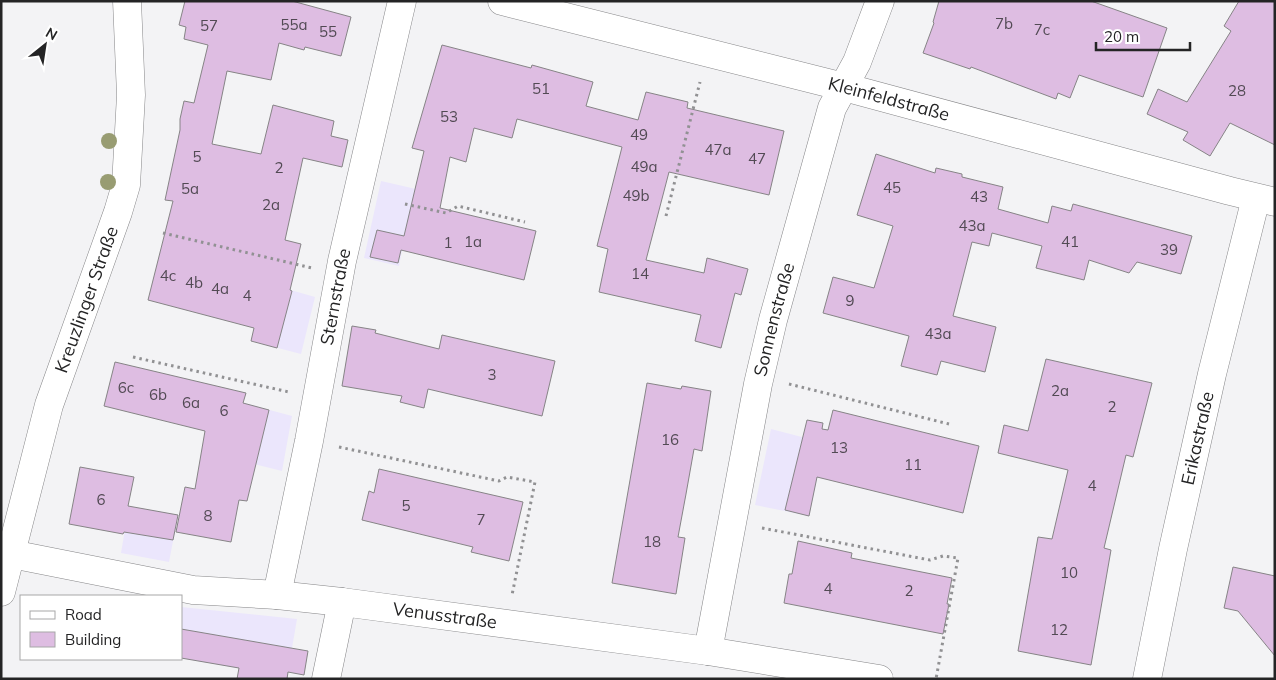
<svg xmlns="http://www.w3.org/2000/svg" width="1276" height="680" font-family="Mulish,sans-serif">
	<rect width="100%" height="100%" fill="#f3f3f5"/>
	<path fill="#ebe6fc" d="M381 181 442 195 405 236 399 266 364 258Z
		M266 283 315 297 301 354 251 341Z
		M244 403 292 416 282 471 230 458Z
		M771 429 825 443 809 516 755 505Z
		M129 506 178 515 169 562 121 553Z
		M181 607 297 619 287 677 181 658Z"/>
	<path fill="#debde2" stroke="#868486" d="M185 1H292L351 17 341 56 305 47 304 50 279 43 271 80 227 71 212 144 261 154 273 105 334 121 331 136 348 140 342 167 303 158 285 240 301 244 290 290 292 291 277 348 251 341 254 328 148 300 173 201 165 200 180 130V119L184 101 194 103 208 45 184 39 186 27 179 25Z
		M939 1H1091L1167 28 1143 97 1079 75 1070 98 1058 93 1056 99 971 67 970 69 923 53 934 23 933 22Z
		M1239 1H1275V145L1230 123 1210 156 1183 140 1188 132 1147 114 1158 89 1187 102 1231 31 1224 26Z
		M442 45 531 68 532 65 593 82 586 106 638 120 646 92 688 102 687 108 784 131 769 195 669 172 646 260 704 273 707 258 748 269 741 295 735 293 721 348 695 341 701 315 599 292 608 249 597 246 622 147 517 119 512 138 474 128 466 162 450 157 440 208 536 231 524 280 401 250 398 263 370 257 377 230 404 236 424 151 412 148Z
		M876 154 935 173 936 168 962 174V177L1003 187 998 209 1048 223 1052 206 1071 211 1073 204 1192 236 1181 274 1137 262 1129 273 1089 260 1084 280 1036 268 1042 246 992 233 989 246 972 242 953 316 996 327 985 372 941 361 937 375 901 366 909 336 823 313 833 277 874 288 893 226 857 215Z
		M352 326 376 330 375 333 439 349 442 335 555 361 542 416 428 389 424 408 400 402 402 396 342 386Z
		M1046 359 1152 383 1133 457 1126 455 1104 548 1111 550 1091 665 1018 651 1038 537 1052 539 1068 470 998 453 1004 425 1028 431Z
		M115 362 246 393 243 403 269 410 247 501 239 500 231 542 176 532 185 487 195 489 205 431 104 406Z
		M647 383 681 389 682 386 711 391 702 451 694 449 686 494 678 537 685 538 676 594 612 583Z
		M833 410 979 446 963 513 817 477 809 516 785 510 807 420 823 423 822 429 828 430Z
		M80 467 134 477 128 506 178 515 173 540 124 532 123 534 69 524Z
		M379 469 523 502 509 561 471 552 473 547 362 520 369 491 374 493Z
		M798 541 852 553 851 558 952 578 947 604H949L943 634 784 603 789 574H792Z
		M1233 567 1275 576V656L1238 611 1224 608Z
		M181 629 308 651 304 675 288 672 287 679H237L239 668 181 658Z"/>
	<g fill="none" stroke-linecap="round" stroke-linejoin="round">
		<g stroke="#868688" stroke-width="29">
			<g id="minor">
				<path id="s1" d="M502 1 844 87 1230 191 1275 202"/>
				<path id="s2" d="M1 552 193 590 277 595 342 602 708 651 879 679"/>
				<path id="s3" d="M1 592 49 405 118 212 126 185 131 95 127 1"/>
				<path id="s4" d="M277 595 309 441 342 261 402 1"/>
				<path id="s5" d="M708 651 758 384 773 320 832 108 857 62 880 1"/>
				<path d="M326 679 342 602"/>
				<path id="s6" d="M1147 679 1173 549 1212 374 1256 198"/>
			</g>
		</g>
		<path stroke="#919193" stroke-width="3" stroke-dasharray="2.5 4" stroke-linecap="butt" d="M405 204 446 213 458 206 525 222
			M666 216 700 82
			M163 233 312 268
			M133 357 289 392
			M789 384 949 424
			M339 447 499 481 507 477 535 482 512 595
			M762 528 930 560 943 556 958 558 936 679"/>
		<use href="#minor" stroke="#fff" stroke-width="28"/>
	</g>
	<g fill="#989c72">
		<circle cx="109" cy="141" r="8"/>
		<circle cx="108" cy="182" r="8"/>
	</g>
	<g text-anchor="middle" stroke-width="4" stroke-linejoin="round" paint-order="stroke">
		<g font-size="15" fill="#524a54">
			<text x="1004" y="29">7b</text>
			<text x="294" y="30">55a</text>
			<text x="209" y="31">57</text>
			<text x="1042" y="35">7c</text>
			<text x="328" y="37">55</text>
			<text x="541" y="94">51</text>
			<text x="1237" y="96">28</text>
			<text x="449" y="122">53</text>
			<text x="639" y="140">49</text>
			<text x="718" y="155">47a</text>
			<text x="197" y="162">5</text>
			<text x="757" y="164">47</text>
			<text x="644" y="172">49a</text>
			<text x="279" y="173">2</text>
			<text x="892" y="193">45</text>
			<text x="190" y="194">5a</text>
			<text x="636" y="201">49b</text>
			<text x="979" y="202">43</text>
			<text x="271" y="210">2a</text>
			<text x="972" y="231">43a</text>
			<text x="473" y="247">1a</text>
			<text x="1070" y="247">41</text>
			<text x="448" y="248">1</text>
			<text x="1169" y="255">39</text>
			<text x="640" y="279">14</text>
			<text x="168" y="281">4c</text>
			<text x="194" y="288">4b</text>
			<text x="220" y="294">4a</text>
			<text x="247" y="301">4</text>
			<text x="850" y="306">9</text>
			<text x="938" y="339">43a</text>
			<text x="492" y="380">3</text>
			<text x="126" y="393">6c</text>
			<text x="1060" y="396">2a</text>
			<text x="158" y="400">6b</text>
			<text x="191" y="408">6a</text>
			<text x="1112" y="412">2</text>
			<text x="224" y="416">6</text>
			<text x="670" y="445">16</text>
			<text x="839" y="453">13</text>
			<text x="913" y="470">11</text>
			<text x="1092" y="491">4</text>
			<text x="101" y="505">6</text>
			<text x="406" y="511">5</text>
			<text x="208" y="521">8</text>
			<text x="481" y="525">7</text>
			<text x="652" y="547">18</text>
			<text x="1069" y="578">10</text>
			<text x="828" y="594">4</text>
			<text x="909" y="596">2</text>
			<text x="1059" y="635">12</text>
		</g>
		<g font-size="18" fill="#242425" stroke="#fff">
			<text dy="6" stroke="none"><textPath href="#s1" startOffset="399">Kleinfeldstraße</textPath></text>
			<text dy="6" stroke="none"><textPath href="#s4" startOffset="304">Sternstraße</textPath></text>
			<text dy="6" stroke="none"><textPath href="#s3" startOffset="305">Kreuzlinger Straße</textPath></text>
			<text dy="6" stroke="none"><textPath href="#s5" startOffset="338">Sonnenstraße</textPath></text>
			<text dy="6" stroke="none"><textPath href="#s6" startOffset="246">Erikastraße</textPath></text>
			<text dy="6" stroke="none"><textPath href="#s2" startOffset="449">Venusstraße</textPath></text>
		</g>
	</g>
	<rect width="1276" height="680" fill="none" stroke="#242425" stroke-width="5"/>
	<rect x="20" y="595" width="162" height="65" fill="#ffffff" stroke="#a7a7a8"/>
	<rect x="30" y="611" width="25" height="8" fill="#ffffff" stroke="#a7a7a8"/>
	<text x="65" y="620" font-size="15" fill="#242425">Road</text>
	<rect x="30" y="632" width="25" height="15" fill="#debde2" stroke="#a7a7a8"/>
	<text x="65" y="645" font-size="15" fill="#242425">Building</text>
	<g transform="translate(45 45) rotate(30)" stroke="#ffffff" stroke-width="4" paint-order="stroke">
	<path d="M0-4L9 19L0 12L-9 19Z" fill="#242425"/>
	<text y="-8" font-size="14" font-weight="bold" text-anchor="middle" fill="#242425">N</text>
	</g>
	<path d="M1096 42v8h94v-8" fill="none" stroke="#242425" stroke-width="2.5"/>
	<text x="1104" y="42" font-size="15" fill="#242425" stroke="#ffffff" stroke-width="4" paint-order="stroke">20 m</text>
</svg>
